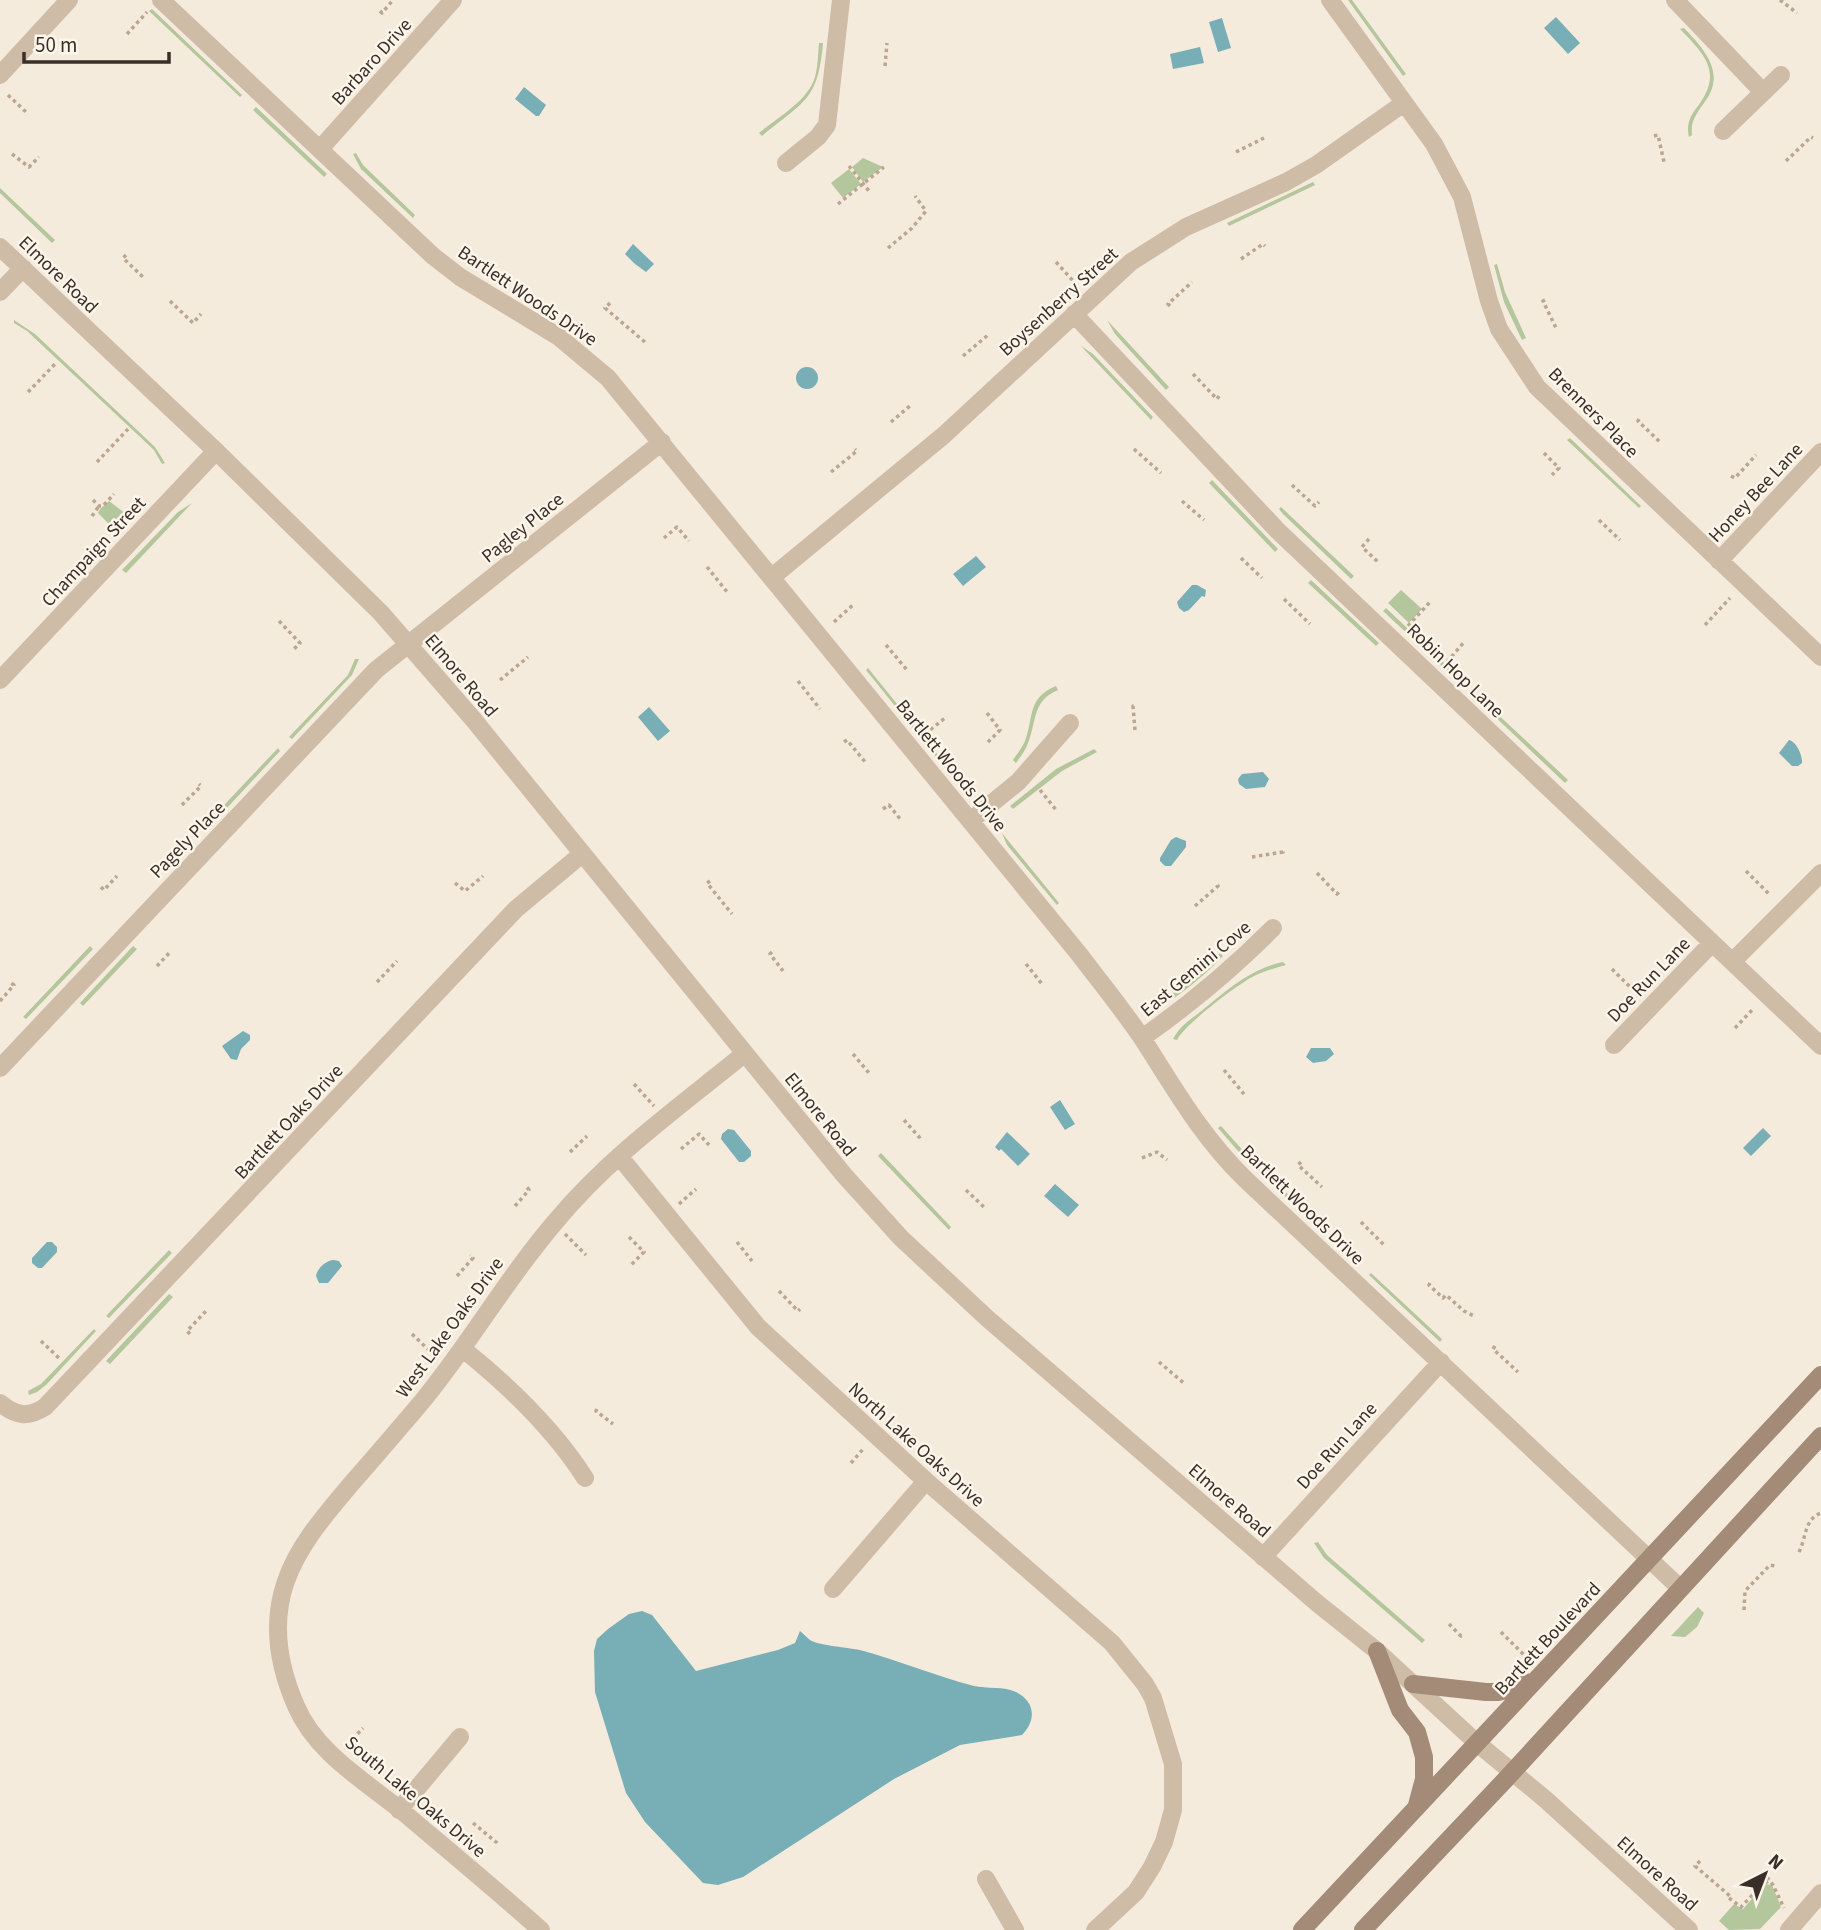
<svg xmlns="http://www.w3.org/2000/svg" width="1821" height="1930" font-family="'Source Sans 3',sans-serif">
	<rect width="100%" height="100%" fill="#f5ebdd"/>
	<path fill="#b4c69b" d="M1348 0H1352L1406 74 1403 76Z
		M152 9 242 95 240 97 149 11Z
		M1684 28C1703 48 1726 72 1706 100 1698 112 1690 120 1692 135L1689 137C1686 124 1690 116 1698 106 1723 72 1705 55 1680 29Z
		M819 43H823C818 101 804 101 762 136L759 133C778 117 808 101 815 77 818 66 818 54 819 43Z
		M256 107 327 174 324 177 253 110Z
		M356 153 363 165 415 215 413 218 361 169 353 154Z
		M863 158 883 167 863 182 852 167Z
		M849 169 861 184 843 198 831 183Z
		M1313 182 1315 185 1229 226 1227 223Z
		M0 188 55 240 52 243 0 193Z
		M1497 264 1505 292 1526 338 1522 340 1504 302 1494 265Z
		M14 320 35 334 155 447 165 463 162 464 154 450 27 331 14 323Z
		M1107 320 1169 387 1166 390 1115 334Z
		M1081 346 1093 354 1153 417 1151 420Z
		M1570 438 1641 506 1639 508 1567 440Z
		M1212 480 1278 549 1275 552 1209 483Z
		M109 501 126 514 113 528 98 513 100 509Z
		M192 503 126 573 122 570 178 512Z
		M1281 507 1354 576 1351 579 1283 514 1279 509Z
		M1311 580 1379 643 1376 646 1308 583Z
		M1401 590 1422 609 1409 623 1388 603Z
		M1386 608 1462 680 1460 683 1383 611Z
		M355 659H359L352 675 292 739 289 737 348 675Z
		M868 668 964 787 953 778 866 670Z
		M1056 686 1058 690C1032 701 1037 721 1028 743 1026 750 1020 757 1016 763L1013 760C1017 754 1022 748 1025 741 1034 717 1027 698 1056 686Z
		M1491 708 1568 780 1565 783 1489 711Z
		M278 748 280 751 213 823 210 820Z
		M1094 749 1097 752 1062 771 1013 809 1010 806 1056 769Z
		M1002 833 1059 903 1057 905 1007 845Z
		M90 946 93 949 26 1019 23 1017Z
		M133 946 137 949 83 1006 80 1003Z
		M1220 953 1223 956C1210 970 1175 1002 1157 1006L1156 1002 1167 998Z
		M1283 962 1286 965C1275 968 1264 971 1254 976 1238 984 1184 1025 1177 1040L1173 1039C1179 1027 1191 1019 1200 1012 1225 992 1249 969 1283 962Z
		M1221 1126 1248 1156 1296 1202 1294 1205 1238 1151 1218 1128Z
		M881 1153 951 1227 949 1230 878 1156Z
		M169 1250 172 1253 109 1318 106 1316Z
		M1371 1273 1442 1339 1440 1342 1369 1275Z
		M169 1294 173 1297 110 1364 106 1361Z
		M94 1329 96 1331 46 1385 37 1392 29 1395 28 1391 41 1384Z
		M1318 1542 1327 1555 1425 1640 1422 1643 1324 1558 1314 1543Z
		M1698 1607 1704 1613 1697 1627 1685 1637 1671 1636Z
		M1765 1884 1772 1885 1781 1907 1760 1929 1729 1930 1719 1921 1734 1904 1743 1909Z"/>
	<path fill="#78aeb5" d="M1556 17 1580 43 1568 54 1544 28Z
		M1222 18 1231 48 1218 52 1209 22Z
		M1200 47 1204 63 1173 69 1170 54Z
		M524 87 546 105 539 116H536L515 99Z
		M633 244 654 264 646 272 635 264 625 254Z
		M796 378a11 11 0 1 1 22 0a11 11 0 1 1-22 0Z
		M976 556 986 567 963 586 953 574Z
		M1192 585H1197L1206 590 1205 597 1202 596 1189 610 1184 612 1179 608 1177 602Z
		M649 707 670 731 658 741 638 717Z
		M1789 740C1796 741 1803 756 1802 763L1798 766H1792L1779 753Z
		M1263 772 1269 779 1265 787 1246 789 1239 784 1238 779 1242 774Z
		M1176 837 1186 841V847L1171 866H1165L1160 861V858L1171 840Z
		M243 1031 250 1035V1040L241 1049 237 1060 231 1059 222 1046Z
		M1311 1048H1330L1334 1054 1326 1061 1313 1063 1306 1057Z
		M1060 1100 1075 1124 1065 1130 1050 1107Z
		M1763 1128 1771 1136 1751 1156 1743 1148Z
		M728 1129 734 1130 751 1151V1156L744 1162H739L721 1139 722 1134Z
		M1007 1132 1030 1154 1018 1166 1001 1149 999 1151 995 1147Z
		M1055 1184 1079 1205 1068 1217 1044 1196Z
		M47 1242H52L57 1247V1252L42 1268H38L32 1263V1258Z
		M334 1260 339 1261 342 1266 328 1283H319L316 1276C317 1269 326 1260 334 1260Z
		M642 1611 652 1615 696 1671 778 1650 795 1643 800 1631C804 1634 809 1640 812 1641 819 1645 849 1648 860 1650 898 1660 935 1676 974 1686 987 1689 1004 1686 1016 1692 1036 1702 1036 1721 1022 1735L960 1745 894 1779 743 1877 718 1885 703 1883 645 1822 626 1793 595 1692 594 1651 597 1639 608 1629 629 1614Z"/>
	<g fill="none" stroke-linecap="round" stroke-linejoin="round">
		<path stroke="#bba691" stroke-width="3.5" stroke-dasharray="3.5 3.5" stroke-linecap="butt" d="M1780 0 1797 13
			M380 11 382 13 393 0
			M127 34 147 12
			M885 66 887 43
			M8 95 27 113
			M1654 136 1658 135 1664 162
			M1236 152 1264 138
			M12 154 29 167 39 157
			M1786 161 1811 137 1813 138
			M849 166 869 191
			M838 204 884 167
			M888 248 912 228 926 211 915 196
			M126 255 123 258 144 278
			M1241 259 1263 244 1265 246
			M1056 262 1075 283
			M1545 300 1543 301 1557 330
			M170 301 193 323 201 314
			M610 303 605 308 646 343
			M1170 306 1168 304 1192 282
			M963 356 988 335
			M1193 374 1217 399 1219 396
			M28 392 57 362
			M1639 419 1638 421 1661 443
			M891 422 911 405
			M1134 449 1161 473
			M1544 453 1559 468 1552 475
			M97 462 128 429
			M831 472 857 451 855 449
			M1731 476 1735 478 1756 455
			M1292 485 1315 506 1319 502
			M93 500 99 506H103L114 494
			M1182 501 1204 520
			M92 516 99 506
			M1599 520 1620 540
			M664 538 677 527 689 541
			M1369 539 1362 547 1378 562
			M1241 558 1262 578
			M707 567 728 593
			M1284 599 1310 624
			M279 621 300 643 294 649
			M834 622 854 604
			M1705 625 1730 598
			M1408 626 1430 602
			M886 645 907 670
			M1447 662 1465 641
			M500 680 528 657
			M798 681 820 709
			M987 713 1000 730 987 743
			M1135 730 1133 706H1136
			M925 734 945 718
			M844 742 847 740 866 763
			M1040 790 1057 811
			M182 805 201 786 199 784
			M883 809 889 805 901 820
			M1252 857 1283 852 1282 849
			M1746 871 1770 895
			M1317 873 1337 894 1339 892
			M710 881 707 883 732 914
			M455 883 465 891 483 876
			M101 887 104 890 117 876
			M1195 906 1218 886 1217 885
			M772 952 770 954 783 971
			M1026 964 1042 984
			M157 966 171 951
			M1612 969 1636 993
			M377 982 397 961
			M0 1001 14 985 11 983
			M1735 1028 1754 1008
			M853 1054 869 1073 871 1071
			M1224 1070 1244 1094
			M634 1084 654 1106
			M904 1120 919 1137 922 1135
			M681 1149 699 1134 709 1145
			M570 1152 587 1136
			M1142 1158 1157 1152 1167 1160
			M1301 1162 1298 1165 1322 1187
			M966 1190 986 1209
			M679 1204 696 1189
			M515 1206 529 1190 527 1187
			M1361 1222 1385 1246
			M565 1234 586 1255
			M629 1237 644 1252 631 1265
			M737 1242 752 1261
			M457 1276 473 1258 470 1255
			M1430 1283 1429 1285 1443 1298 1446 1295 1464 1311 1474 1316
			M779 1291 798 1311 800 1309
			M190 1334 187 1331 206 1311
			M412 1334 436 1357
			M41 1341 61 1360
			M1495 1346 1493 1349 1518 1372
			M1159 1362 1185 1384
			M597 1409 596 1411 613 1424
			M851 1463 864 1448
			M1799 1552C1806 1539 1804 1519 1821 1513
			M1744 1610 1745 1591 1770 1565 1775 1566
			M1449 1624 1461 1636 1463 1634
			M1501 1632 1526 1657
			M348 1744 363 1728
			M473 1823 496 1842 498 1839
			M1700 1861 1695 1866 1730 1896
			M1767 1877 1773 1885 1784 1908
			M1729 1898 1741 1907 1763 1884 1770 1880"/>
		<path stroke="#cfbca7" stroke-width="18" d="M161 0 433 256 460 277 559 337 608 378 1079 954C1101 983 1124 1011 1144 1041 1176 1091 1202 1137 1245 1179L1680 1588
			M1330 0 1434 144 1462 197 1489 301 1499 329 1537 387 1821 657
			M1675 0 1763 92
			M0 75 69 0
			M1723 131 1781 75
			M320 149 453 0
			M786 163 818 137 827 125 841 0
			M0 292 23 268
			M1074 314 1278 531 1821 1046
			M1719 561 1821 452
			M772 577 944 435 1131 262 1186 227 1286 182 1316 165 1404 103
			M0 680 216 451
			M970 821 1018 782 1070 723
			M1732 962 1821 873
			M1142 1038C1189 1005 1233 968 1273 928
			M1614 1045 1712 943
			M0 1068 376 670 662 442
			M619 1156 758 1327 926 1481 1112 1643 1145 1684 1153 1698 1173 1764V1810L1164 1842 1152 1867 1136 1892 1095 1930
			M463 1349C509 1386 553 1428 585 1478
			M0 1403C16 1416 28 1418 45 1407L516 909 582 854
			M1263 1557 1441 1362
			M833 1589 926 1481
			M399 1810 460 1737
			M986 1879 1015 1930
			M541 1930C496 1890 449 1851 403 1812 365 1781 316 1753 296 1706 279 1667 271 1623 286 1581 299 1544 326 1514 351 1484 374 1458 397 1431 420 1404 469 1345 506 1279 556 1221 610 1156 679 1107 744 1054
			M1789 1930 1821 1893"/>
		<path stroke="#cfbca7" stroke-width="18" d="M0 247 216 451 381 613 473 719 844 1175 901 1238 988 1319 1317 1603 1377 1651 1477 1743 1545 1799 1689 1930"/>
		<path stroke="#a38b78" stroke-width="18" d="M1377 1651 1400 1710 1417 1732 1424 1757V1779L1417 1805
			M1413 1684 1486 1692H1499L1535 1681
			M1302 1930 1821 1375
			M1363 1930 1506 1779 1821 1436"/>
	</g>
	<g text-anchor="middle" stroke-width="5" stroke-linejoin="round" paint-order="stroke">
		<g font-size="19" fill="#3a2f28" stroke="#fcf5ea">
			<text transform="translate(371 61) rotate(-48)" y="7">Barbaro Drive</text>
			<text transform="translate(59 274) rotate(44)" y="7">Elmore Road</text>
			<text transform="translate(528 295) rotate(34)" y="7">Bartlett Woods Drive</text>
			<text transform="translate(1058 301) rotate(-42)" y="7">Boysenberry Street</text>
			<text transform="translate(1594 412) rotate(45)" y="7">Brenners Place</text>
			<text transform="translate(1755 492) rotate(-47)" y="7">Honey Bee Lane</text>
			<text transform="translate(522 527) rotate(-39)" y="7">Pagley Place</text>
			<text transform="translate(93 551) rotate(-47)" y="7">Champaign Street</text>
			<text transform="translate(1456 670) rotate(44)" y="7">Robin Hop Lane</text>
			<text transform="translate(462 675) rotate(50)" y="7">Elmore Road</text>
			<text transform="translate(952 765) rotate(51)" y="7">Bartlett Woods Drive</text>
			<text transform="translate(187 839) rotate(-46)" y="7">Pagely Place</text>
			<text transform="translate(1195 968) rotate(-40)" y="7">East Gemini Cove</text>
			<text transform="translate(1648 979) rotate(-46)" y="7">Doe Run Lane</text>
			<text transform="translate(821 1114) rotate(51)" y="7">Elmore Road</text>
			<text transform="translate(288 1121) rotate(-47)" y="7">Bartlett Oaks Drive</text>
			<text transform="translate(1303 1204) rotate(44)" y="7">Bartlett Woods Drive</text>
			<text transform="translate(449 1327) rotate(-54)" y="7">West Lake Oaks Drive</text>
			<text transform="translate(917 1444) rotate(42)" y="7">North Lake Oaks Drive</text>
			<text transform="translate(1336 1445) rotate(-48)" y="7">Doe Run Lane</text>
			<text transform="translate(1230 1500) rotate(41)" y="7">Elmore Road</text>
			<text transform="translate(1547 1638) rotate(-47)" y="7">Bartlett Boulevard</text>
			<text transform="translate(416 1796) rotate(40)" y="7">South Lake Oaks Drive</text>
			<text transform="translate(1658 1873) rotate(42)" y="7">Elmore Road</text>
		</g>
	</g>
	<g transform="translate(1765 1874) rotate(42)" stroke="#fcf5ea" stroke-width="5" paint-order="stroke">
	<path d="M0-5L12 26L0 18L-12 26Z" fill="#3a2f28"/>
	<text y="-10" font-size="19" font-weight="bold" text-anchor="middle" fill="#3a2f28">N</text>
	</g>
	<path d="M24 52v10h145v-10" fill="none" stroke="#3a2f28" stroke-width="3.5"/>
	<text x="35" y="52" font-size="21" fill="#3a2f28" stroke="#fcf5ea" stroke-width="5" paint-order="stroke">50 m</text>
</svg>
